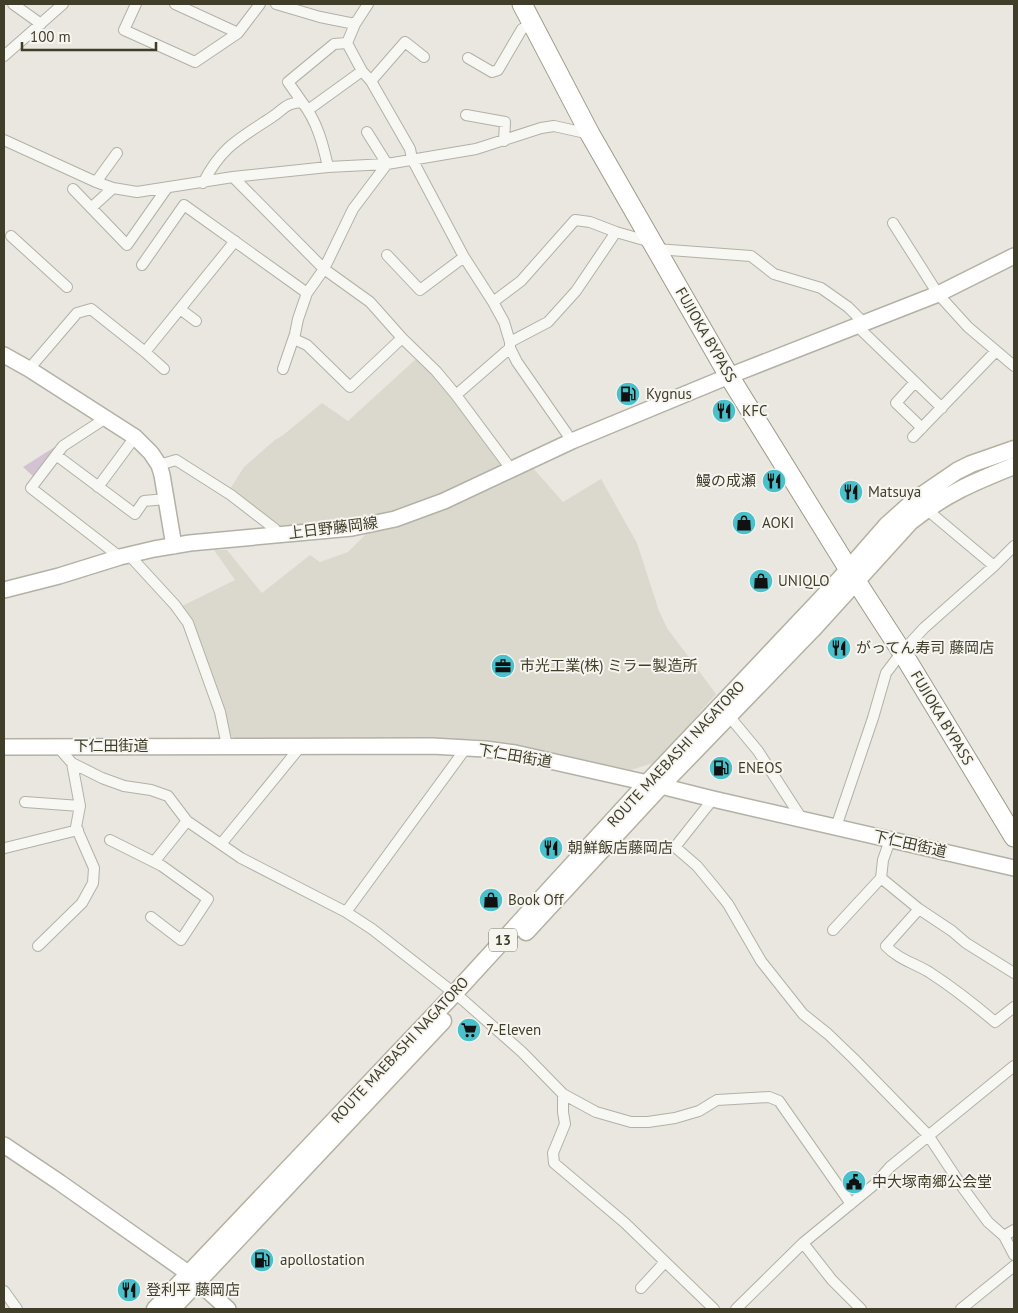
<svg xmlns="http://www.w3.org/2000/svg" width="1018" height="1313" font-family="'PT Sans','Noto Sans JP',sans-serif">
	<rect width="100%" height="100%" fill="#e9e7e0"/>
	<path fill="#dbd9ce" d="M417 358 435 377 505 466 462 486 401 511 352 521 285 529 230 489 244 467 276 439 282 436 322 403 348 421Z
		M533 468 563 502 601 479 637 543 659 611 667 628 716 694 656 762 631 770 508 743 476 739H237L231 736 222 704 182 606 235 580 214 550H227L262 593 310 555 320 562 348 552 367 533 404 524 446 508Z"/>
	<path fill="#d2c2d2" d="M58 445 34 477 23 467Z"/>
	<g fill="none" stroke-linecap="round" stroke-linejoin="round">
		<g stroke="#b3b1a5" stroke-width="12">
			<path id="street" d="M13 4 41 24
				M136 4 124 30 195 62 238 33 260 4
				M175 4 238 33
				M276 4 320 17 355 24
				M368 4 355 24 347 43 362 71 371 81 410 149 412 159 464 257 493 302 504 322 510 342V348L517 362 572 441
				M4 56 63 4
				M468 58 492 72 498 70 522 29 532 24
				M371 81 405 42 424 57
				M302 102 288 82 334 44 347 43
				M308 110 362 71
				M466 115 505 122 504 141
				M4 140 96 182 113 188 137 192 233 177 328 167 387 164 476 149 541 128 554 126 590 134
				M233 177 324 269 370 302 402 338 436 371 456 395 511 469
				M96 182 117 153
				M203 183C222 146 239 139 272 117 286 108 283 104 302 102 317 121 323 144 328 167
				M73 189 127 245 167 188
				M91 208 113 188
				M893 223 938 294 968 327 1014 366
				M616 232 651 242
				M11 236 67 287
				M656 249 751 256 774 274 821 288 848 307 865 324
				M387 255 420 290 464 257
				M142 265 184 205 307 293
				M493 302 521 281 575 220 590 222 616 232 576 291 548 322 510 342
				M180 309 196 321
				M858 327 942 408
				M294 339 307 345 350 387 402 338
				M145 352 164 369
				M29 369 77 313 91 309 145 352 235 241
				M283 369 295 334 298 319 307 293 324 269 353 209 387 164 367 132
				M915 382 896 403 922 428
				M456 395 510 348
				M106 418 63 446 31 488 120 557
				M913 437 996 351
				M56 455 135 514 144 501 166 499
				M159 465 176 460 231 495 275 529 276 535
				M98 487 135 437
				M926 509 994 566
				M129 555 175 605 188 623 220 712 227 746
				M729 716 758 751 802 819
				M57 746 72 763 102 778 124 786 151 790 168 796 187 821 241 858 346 912 372 929 463 1000 522 1052 563 1094 596 1112 631 1122H648L675 1118 699 1111 717 1100 769 1097 779 1101 851 1204
				M713 799 675 847 697 866 716 889 728 904 761 961 803 1014 828 1034 854 1059 928 1135 963 1188 988 1222 1004 1236 1014 1255
				M25 802 80 806
				M836 827 873 718 886 673 902 652 924 628 994 566 1014 546
				M110 840 162 866 208 899 181 940 151 917
				M890 840 883 860 881 878 919 909 952 931 966 943 1014 973
				M221 844 301 746
				M5 848 78 830
				M154 862 187 821
				M919 909 886 946C898 959 914 963 929 972 952 987 974 1004 995 1022L1014 1007
				M346 912 466 748
				M833 930 881 878
				M38 946 82 903 93 883 94 868 76 827 80 806 72 763
				M563 1094V1112L565 1124 553 1153 554 1163 625 1223 714 1309
				M1004 1236 1014 1230
				M803 1243 832 1280 861 1309
				M641 1288 665 1262
				M4 1291 17 1309
				M736 1309 803 1243 875 1184 890 1167 1014 1066
				M961 1309 1014 1266"/>
		</g>
		<g stroke="#b3b1a5" stroke-width="18">
			<path id="secondary" d="M4 355 29 369 135 437 151 453 159 465 162 475 174 546
				M4 590 59 576 120 557 154 549 190 543 352 528 395 519 444 501 572 441 729 376 938 294 1014 256
				M4 747 432 746 485 749 515 753 661 786 713 799 1014 868
				M4 1145 59 1182 188 1273 228 1309"/>
		</g>
		<g stroke="#b4b1a0" stroke-width="19">
			<path id="primary" d="M526 932 661 786 812 630 910 522C945 494 974 482 1014 466
				M155 1309 454 994 647 783 839 580 887 525 916 499 957 471 971 464 1014 449
				M172 1309 443 1021"/>
		</g>
		<g stroke="#9f9b88" stroke-width="21">
			<path id="highway" d="M522 4 590 134 729 376 856 581 902 652 1014 837"/>
		</g>
		<use href="#street" stroke="#f7f7f3" stroke-width="10"/>
		<use href="#secondary" stroke="#fff" stroke-width="15"/>
		<use href="#primary" stroke="#fff" stroke-width="16"/>
		<use href="#highway" stroke="#fff" stroke-width="19"/>
	</g>
	<defs>
		<g id="fuel-disc" transform="scale(1.25)"><circle r="9.5" fill="#49c0ca" stroke="#f6f5f0"/><path d="M-5.5-6h7V0h2V4h1.3V-2.5L3-4.5l.8-.8L6-3V5H2.5V1h-1V6h-7ZM-4.2-4.7v3.2H.2V-4.7Z" fill="#111"/></g>
		<g id="restaurant-disc" transform="scale(1.25)"><circle r="9.5" fill="#49c0ca" stroke="#f6f5f0"/><path d="M-5-6h1v4h1v-4h1v4h1v-4h1v5L-1.5 .5V6h-2V.5L-5-1ZM5-6V6H3V1.5H1.5Q1.5-4 5-6Z" fill="#111"/></g>
		<g id="shop-disc" transform="scale(1.25)"><circle r="9.5" fill="#49c0ca" stroke="#f6f5f0"/><path d="M-5-2.5h2.3a2.7 3.5 0 0 1 5.4 0H5L5.5 6h-11ZM-1.5-2.5h3a1.5 2.3 0 0 0-3 0Z" fill="#111"/></g>
		<g id="office-disc" transform="scale(1.25)"><circle r="9.5" fill="#49c0ca" stroke="#f6f5f0"/><path d="M-6-3h4V-5.5h4V-3h4V5H-6ZM-1-4.5V-3h2v-1.5ZM-6 0V1H6V0Z" fill="#111"/></g>
		<g id="supermarket-disc" transform="scale(1.25)"><circle r="9.5" fill="#49c0ca" stroke="#f6f5f0"/><path d="M-6-5.5h2.5l.6 2H6L4.5 2H-2.5L-4.4-4H-6ZM-1.5 3.2a1.3 1.3 0 1 0 .1 0ZM3 3.2a1.3 1.3 0 1 0 .1 0Z" fill="#111"/></g>
		<g id="civic-disc" transform="scale(1.25)"><circle r="9.5" fill="#49c0ca" stroke="#f6f5f0"/><path d="M-.6-6.5H3V-4.5H.6V-3L4-1V1h2V6H-6V1h2V-1L-.6-3ZM-1.2 2.5V6h2.4V2.5Z" fill="#111"/></g>
	</defs>
	<g fill-rule="evenodd">
		<use href="#fuel-disc" x="628" y="394"/>
		<use href="#restaurant-disc" x="724" y="411"/>
		<use href="#restaurant-disc" x="774" y="481"/>
		<use href="#restaurant-disc" x="851" y="492"/>
		<use href="#shop-disc" x="744" y="523"/>
		<use href="#shop-disc" x="761" y="581"/>
		<use href="#restaurant-disc" x="839" y="648"/>
		<use href="#office-disc" x="503" y="666"/>
		<use href="#fuel-disc" x="721" y="768"/>
		<use href="#restaurant-disc" x="551" y="848"/>
		<use href="#shop-disc" x="491" y="900"/>
		<use href="#supermarket-disc" x="469" y="1030"/>
		<use href="#civic-disc" x="854" y="1182"/>
		<use href="#fuel-disc" x="262" y="1260"/>
		<use href="#restaurant-disc" x="129" y="1290"/>
	</g>
	<g text-anchor="middle" stroke-width="4" stroke-linejoin="round" paint-order="stroke">
		<rect fill="#f6f5f0" stroke="#777465" stroke-width="1" x="489" y="928.5" width="28" height="23" rx="4"/>
		<g font-size="14" font-weight="bold" fill="#403d29">
			<text x="503" y="945">13</text>
		</g>
		<g font-size="15" fill="#403d29" stroke="#f6f5f0">
			<text transform="translate(706 335) rotate(60)" y="5">FUJIOKA BYPASS</text>
			<text transform="translate(333 528) rotate(-7)" y="5">上日野藤岡線</text>
			<text transform="translate(942 718) rotate(59)" y="5">FUJIOKA BYPASS</text>
			<text x="111" y="751">下仁田街道</text>
			<text transform="translate(676 754) rotate(-47)" y="5">ROUTE MAEBASHI NAGATORO</text>
			<text transform="translate(515 756) rotate(10)" y="5">下仁田街道</text>
			<text transform="translate(910 844) rotate(13)" y="5">下仁田街道</text>
			<text transform="translate(400 1050) rotate(-47)" y="5">ROUTE MAEBASHI NAGATORO</text>
		</g>
		<g font-size="15" fill="#403d29" stroke="#f6f5f0" text-anchor="start">
			<text x="646" y="399">Kygnus</text>
			<text x="742" y="416">KFC</text>
			<text x="756" y="486" text-anchor="end">鰻の成瀬</text>
			<text x="868" y="497">Matsuya</text>
			<text x="762" y="528">AOKI</text>
			<text x="778" y="586">UNIQLO</text>
			<text x="856" y="653">がってん寿司 藤岡店</text>
			<text x="520" y="671">市光工業(株) ミラー製造所</text>
			<text x="738" y="773">ENEOS</text>
			<text x="568" y="853">朝鮮飯店藤岡店</text>
			<text x="508" y="905">Book Off</text>
			<text x="486" y="1035">7-Eleven</text>
			<text x="872" y="1187">中大塚南郷公会堂</text>
			<text x="280" y="1265">apollostation</text>
			<text x="146" y="1295">登利平 藤岡店</text>
		</g>
	</g>
	<rect width="1018" height="1313" fill="none" stroke="#403d29" stroke-width="10"/>
	<path d="M22 42v8h134v-8" fill="none" stroke="#403d29" stroke-width="2.5"/>
	<text x="30" y="42" font-size="15" fill="#403d29" stroke="#f6f5f0" stroke-width="4" paint-order="stroke">100 m</text>
</svg>
